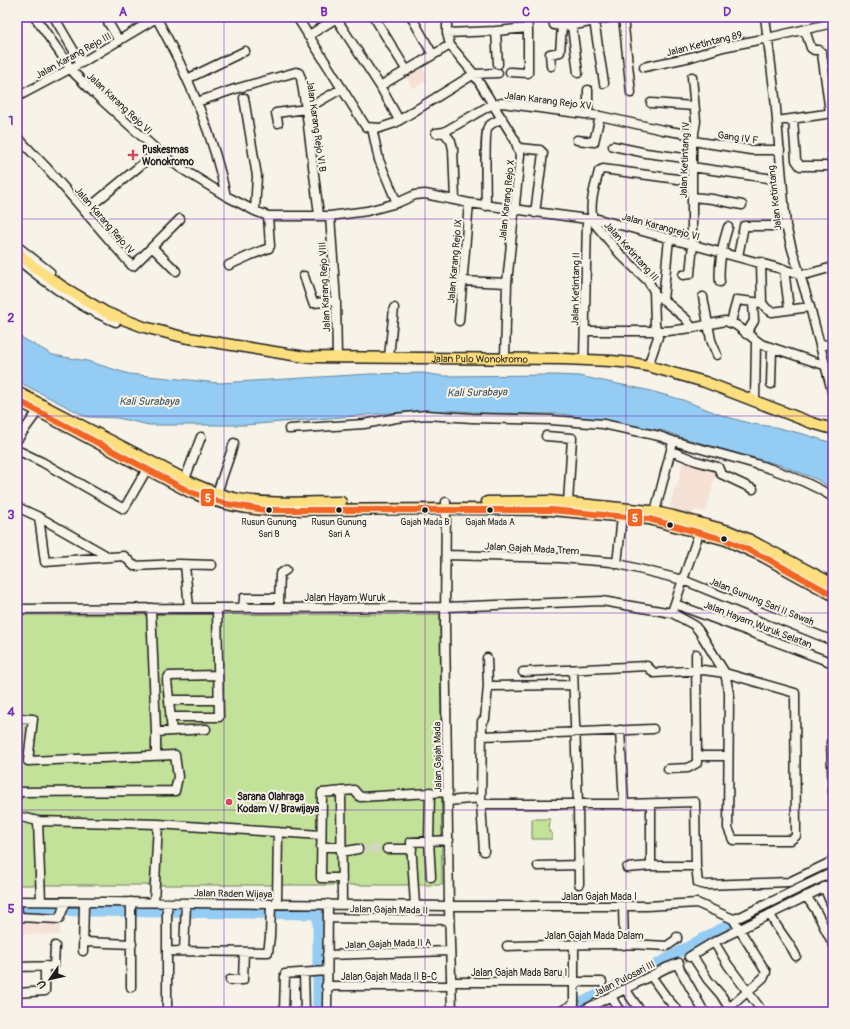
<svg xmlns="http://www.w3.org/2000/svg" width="850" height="1029" font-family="Pangolin,sans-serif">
	<rect width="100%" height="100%" fill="#f7f3e8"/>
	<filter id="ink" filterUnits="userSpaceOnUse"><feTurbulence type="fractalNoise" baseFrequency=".025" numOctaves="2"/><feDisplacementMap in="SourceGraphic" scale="8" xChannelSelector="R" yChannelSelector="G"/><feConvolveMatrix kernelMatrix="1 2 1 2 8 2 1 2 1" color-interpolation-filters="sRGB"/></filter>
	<g filter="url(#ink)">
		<path fill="#f6e1d7" d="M420 64 427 75 425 76 427 80 413 89 404 74Z
			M683 460 717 468 706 512 694 510 692 519 669 513 674 488H677Z
			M17 918 60 919V935L17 934Z"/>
		<path fill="#c2e199" stroke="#6f7e5a" d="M440 614 442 885H17V615Z
			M532 819H550L549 832 552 833V839H532Z"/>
		<path fill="#95ccf3" stroke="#65869d" d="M17 335 53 355 87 361 129 374 219 383 370 374 423 373 443 376 554 375 579 376 647 390 683 400 721 415 752 424 775 427 803 434 833 443V489L816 479 780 465 686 439 664 431 562 414 486 413 460 411H415L245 425H149L117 418 87 417 17 381Z"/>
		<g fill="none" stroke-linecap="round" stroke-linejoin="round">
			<path stroke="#95ccf3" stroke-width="11" d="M17 910 318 914V1012
				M566 1010 631 979 711 934 744 918"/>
			<path stroke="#d6d3c9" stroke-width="8" stroke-dasharray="8 4" stroke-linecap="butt" d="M358 849H387"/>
			<g stroke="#1c1c1c" stroke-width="11">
				<path id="minor" d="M35 17 74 73 95 94 158 151 179 167 226 196 255 211 268 216H330L367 211 397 203 415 195 425 194 469 203 587 219H598L800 274H808L833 267
					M54 17 81 63
					M105 17 119 41
					M156 17C187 73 213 133 226 196
					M297 17 366 127 380 128 395 123 474 74 498 73
					M374 17 407 71
					M447 17V33L450 45 474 74 515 140 520 155 507 283 505 358
					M552 17 554 25C573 28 592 21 611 17
					M623 17 631 93
					M765 17 775 97 786 226 792 249 810 307 833 395
					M336 18 380 86 399 120
					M412 18 433 55
					M594 21 604 83
					M572 26 578 73
					M805 30 811 48 814 50H819L822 53 830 113
					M496 31 528 28
					M447 33 496 31 498 64
					M308 36 338 17
					M551 66 550 54 560 52 562 26
					M644 67 691 57 723 47 763 39 833 23
					M510 72 528 73V31L527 17
					M692 77 696 121 692 145V244
					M187 79 245 51
					M380 86 450 45
					M17 97 81 63 158 17
					M244 98 257 176 255 211
					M197 102 235 89 296 72 299 73 301 78 306 109 319 215
					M651 103 694 106
					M588 115V90
					M793 119 796 160 800 166H833
					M777 121 833 113
					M278 123 276 113 306 109 341 89
					M372 128 379 160 397 203
					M444 132 451 141 453 149 455 200
					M436 133 444 132 489 106 502 103 600 116 663 130 694 135
					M17 137 47 168 132 266H133L180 219
					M577 140 594 142 600 116
					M693 141 751 150H780
					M613 146 646 153 692 159
					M519 148 540 150 543 153 535 213
					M692 167 781 180
					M692 197 712 199 742 205
					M486 206C486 194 484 133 488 127 491 123 498 121 502 118
					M85 211 158 151
					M330 216 336 301 337 358
					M17 246 50 272
					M152 247 176 271
					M738 256 744 226H786
					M17 259C47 284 80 308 116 322L121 318
					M229 265 251 255 269 248 270 246 268 216
					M784 269 789 309
					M683 275 690 274 693 244
					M304 276 313 303 336 301
					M462 281 507 283
					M720 282C718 266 723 242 728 227
					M660 297 686 319 692 328
					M703 297 711 340 717 355
					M663 300 669 238
					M762 303 767 309 772 312 810 307
					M459 321 469 203
					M731 322 737 300 762 303 761 262
					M585 331H668L692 328 725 321 736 325 761 344 833 368
					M746 334 754 321 753 302
					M820 346 833 343
					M389 357 394 308
					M584 360 587 219
					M648 366 658 337 655 324 654 291 648 281 620 254 595 224C587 208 595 187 599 171L603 169 692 181
					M771 384 772 349
					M755 401 756 341
					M289 429 364 424 396 418 426 415 472 418 551 420 603 424 659 436 673 441C727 457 784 467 833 497
					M546 436 572 438 568 503
					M17 440 38 411
					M17 450 42 462 124 509 147 469
					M671 451 696 461 718 467 721 474 753 489
					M185 479 201 437
					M217 493 234 443
					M446 502 445 625 449 906 452 1012
					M17 507 39 517 45 562 124 556 134 566 179 564 212 565
					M655 512 672 446
					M39 517 109 557
					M446 555 560 558 611 562 683 580 833 641
					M617 564 622 516
					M185 565 189 608
					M279 603 280 574 286 570
					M675 604 833 663
					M151 608 156 732V755
					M243 608 244 598H279
					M17 609 446 607 602 601 672 613 694 625 699 631 725 673 729 693 728 828 733 840H791L796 836 795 693 725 673 703 670 654 673 647 666 523 672
					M673 609 701 527
					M573 670 578 804 579 884
					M488 686 573 685
					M169 700H218
					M170 717H219L217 608
					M17 718 33 719 28 761 175 755 178 777 175 791 17 792V796
					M620 730 624 804
					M172 731 167 680 169 676 218 675
					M156 732 206 729
					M482 736 653 729
					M831 742 833 792
					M698 756H728
					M668 769 688 768 697 763 696 654
					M341 791 342 904
					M430 792 429 841 431 877
					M448 801 481 798
					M481 804H624L695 802 696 866 698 883 706 885 789 882 831 862 833 858
					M17 816 38 821 158 824 321 835
					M38 821 41 901
					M321 847H341
					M387 849H412
					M484 851 481 804 482 721 485 719 488 686 487 658
					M341 852 358 849
					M538 866 579 865
					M651 866V804
					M627 868 651 866H696
					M342 878H321L322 793 354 790 360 797 448 792
					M824 887 833 908
					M806 896 815 909 833 944
					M17 901 449 906H647L697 903 733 919 766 972 764 977 729 1008
					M154 902 158 824
					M277 904 278 832
					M415 905 411 842 449 840
					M623 906 624 945
					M17 907 19 917 59 919 66 902
					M770 914C777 930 789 941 796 956
					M328 918 450 920
					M733 919 740 917 833 872
					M84 942 132 944
					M714 942 728 965 759 1007
					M507 946C561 945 614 942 667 946L677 939V937
					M83 951 84 902
					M167 951 268 952 270 937 271 904
					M184 951 186 903
					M327 955 450 951
					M692 955 708 980 721 995 731 1011
					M689 957 714 942 833 883
					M677 964 704 1012
					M17 967 54 966 55 946
					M304 973 305 1012
					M651 976 666 997 679 1012
					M230 980H243L244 952
					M451 982H574V944
					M326 986H451
					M131 987V902
					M625 989 641 1012
					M17 993 45 991V966
					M611 996 617 1007 621 1012
					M167 1012V903
					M284 1012 285 974 327 971
					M327 1012 328 904
					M559 1012 574 1004V982H602
					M580 1012 666 968 679 963"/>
			</g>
			<g stroke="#1c1c1c" stroke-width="13">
				<g id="major">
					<path id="s1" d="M17 252 33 266 63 287 107 313 144 327 183 337 305 357 563 359 611 361 632 363 648 366 705 382 812 423 833 429"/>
					<path d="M17 392 194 484C208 490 223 496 238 499 271 505 307 502 341 502"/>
					<path d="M17 400 190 492C216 503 238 508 265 510L462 509 551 510 649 519 726 540 764 557 833 595"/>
					<path d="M487 502 550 501 650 511 673 516 729 531 748 539 833 584"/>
				</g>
			</g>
			<use href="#minor" stroke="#f7f3e8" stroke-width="8"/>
			<use href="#major" stroke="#fddf80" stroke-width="10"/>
			<g stroke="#f7f3e8" stroke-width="9">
				<path id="bus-1" d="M17 400 190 492 227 504 265 510H551L649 519 726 540 764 557 833 595"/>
			</g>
			<use href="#bus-1" stroke="#f26522" stroke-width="6"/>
		</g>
	</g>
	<path fill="none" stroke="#7b2cbf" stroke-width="1" stroke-opacity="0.55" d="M224 17V1012M425 17V1012M626 17V1012M17 219H833M17 416H833M17 613H833M17 810H833"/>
	<g fill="#d1495b" stroke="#f7f3e8" stroke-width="1.5">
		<path d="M131 149h4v4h4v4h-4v4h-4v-4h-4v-4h4z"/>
		<circle cx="229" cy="802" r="4"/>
	</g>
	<g fill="#1c1c1c" stroke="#f7f3e8" stroke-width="1.5">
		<circle cx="269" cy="510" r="3.5"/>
		<circle cx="339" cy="510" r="3.5"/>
		<circle cx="425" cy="510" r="3.5"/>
		<circle cx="490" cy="510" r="3.5"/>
		<circle cx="670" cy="525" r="3.5"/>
		<circle cx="724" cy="539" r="3.5"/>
	</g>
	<g text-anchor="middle" stroke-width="4" stroke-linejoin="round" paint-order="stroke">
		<g font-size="9" fill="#1c1c1c" stroke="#f7f3e8">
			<text x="269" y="525">Rusun Gunung<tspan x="269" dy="12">Sari B</tspan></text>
			<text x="339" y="525">Rusun Gunung<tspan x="339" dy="12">Sari A</tspan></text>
			<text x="425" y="525">Gajah Mada B</text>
			<text x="490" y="525">Gajah Mada A</text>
		</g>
		<g font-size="10" fill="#1c1c1c" stroke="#f7f3e8">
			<text transform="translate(704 43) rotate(-14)" y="4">Jalan Ketintang 89</text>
			<text transform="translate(73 55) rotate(-29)" y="4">Jalan Karang Rejo III</text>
			<text transform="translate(548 100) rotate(7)" y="4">Jalan Karang Rejo XV</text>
			<text transform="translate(120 103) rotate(43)" y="4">Jalan Karang Rejo VI</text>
			<text transform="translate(317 126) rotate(82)" y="4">Jalan Karang Rejo VI B</text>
			<text transform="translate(738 137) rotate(8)" y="4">Gang IV F</text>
			<text transform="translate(684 160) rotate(-88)" y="4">Jalan Ketintang IV</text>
			<text transform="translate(774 198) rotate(-96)" y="4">Jalan Ketintang</text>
			<text transform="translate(506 200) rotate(-84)" y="4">Jalan Karang Rejo X</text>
			<text transform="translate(105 220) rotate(49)" y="4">Jalan Karang Rejo IV</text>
			<text transform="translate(661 226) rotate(15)" y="4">Jalan Karangrejo VI</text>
			<text transform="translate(632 251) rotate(48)" y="4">Jalan Ketintang III</text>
			<text transform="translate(454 261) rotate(-85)" y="4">Jalan Karang Rejo IX</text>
			<text transform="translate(324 287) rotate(-93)" y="4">Jalan Karang Rejo VIII</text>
			<text transform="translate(575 289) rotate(-89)" y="4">Jalan Ketintang II</text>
			<text dy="4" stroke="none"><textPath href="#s1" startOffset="487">Jalan Pulo Wonokromo</textPath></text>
			<text transform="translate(532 548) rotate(3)" y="4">Jalan Gajah Mada Trem</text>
			<text x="345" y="601">Jalan Hayam Wuruk</text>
			<text transform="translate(762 601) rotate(22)" y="4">Jalan Gunung Sari II Sawah</text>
			<text transform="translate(758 624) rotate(21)" y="4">Jalan Hayam Wuruk Selatan</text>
			<text transform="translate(437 757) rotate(-91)" y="4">Jalan Gajah Mada</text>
			<text transform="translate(233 893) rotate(1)" y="4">Jalan Raden Wijaya</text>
			<text x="599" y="900">Jalan Gajah Mada I</text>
			<text transform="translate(389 909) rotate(1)" y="4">Jalan Gajah Mada II</text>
			<text x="594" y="939">Jalan Gajah Mada Dalam</text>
			<text transform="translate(388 943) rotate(-2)" y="4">Jalan Gajah Mada II A</text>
			<text x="519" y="976">Jalan Gajah Mada Baru I</text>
			<text x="389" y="980">Jalan Gajah Mada II B-C</text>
			<text transform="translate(624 978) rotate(-27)" y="4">Jalan Pulosari III</text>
		</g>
		<g font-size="10" font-weight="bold" fill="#1c1c1c" stroke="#f7f3e8" text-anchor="start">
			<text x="142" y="153">Puskesmas<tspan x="142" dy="12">Wonokromo</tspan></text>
			<text x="237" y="800">Sarana Olahraga<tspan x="237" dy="12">Kodam V/ Brawijaya</tspan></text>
		</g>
		<g font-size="11" font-style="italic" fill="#40515c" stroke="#f7f3e8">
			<text transform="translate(477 392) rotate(-1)" y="4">Kali Surabaya</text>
			<text x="149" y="405">Kali Surabaya</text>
		</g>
	</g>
	<g stroke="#f7f3e8" stroke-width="1.5">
		<rect x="200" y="488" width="15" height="19" rx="4" fill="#f26522"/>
		<rect x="627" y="508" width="16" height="19" rx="4" fill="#f26522"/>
	</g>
	<g font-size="11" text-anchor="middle" font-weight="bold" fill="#fff">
		<text x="208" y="502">5</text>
		<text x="635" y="522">5</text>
	</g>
	<rect width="850" height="1029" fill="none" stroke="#f7f3e8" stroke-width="44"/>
	<g transform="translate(50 979) rotate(236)" stroke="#f7f3e8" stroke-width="3" paint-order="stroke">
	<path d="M0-3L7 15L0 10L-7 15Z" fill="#1c1c1c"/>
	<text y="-6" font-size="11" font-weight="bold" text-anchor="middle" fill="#1c1c1c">U</text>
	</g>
	<rect x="22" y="22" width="806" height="985" fill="none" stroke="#7b2cbf" stroke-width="1.5"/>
	<g font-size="13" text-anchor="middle" font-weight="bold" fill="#7b2cbf">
		<text x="123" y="16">A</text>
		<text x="324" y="16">B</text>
		<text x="526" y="16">C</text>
		<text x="727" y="16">D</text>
		<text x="11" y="125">1</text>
		<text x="11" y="322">2</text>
		<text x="11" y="519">3</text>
		<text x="11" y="716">4</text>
		<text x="11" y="913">5</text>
	</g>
</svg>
